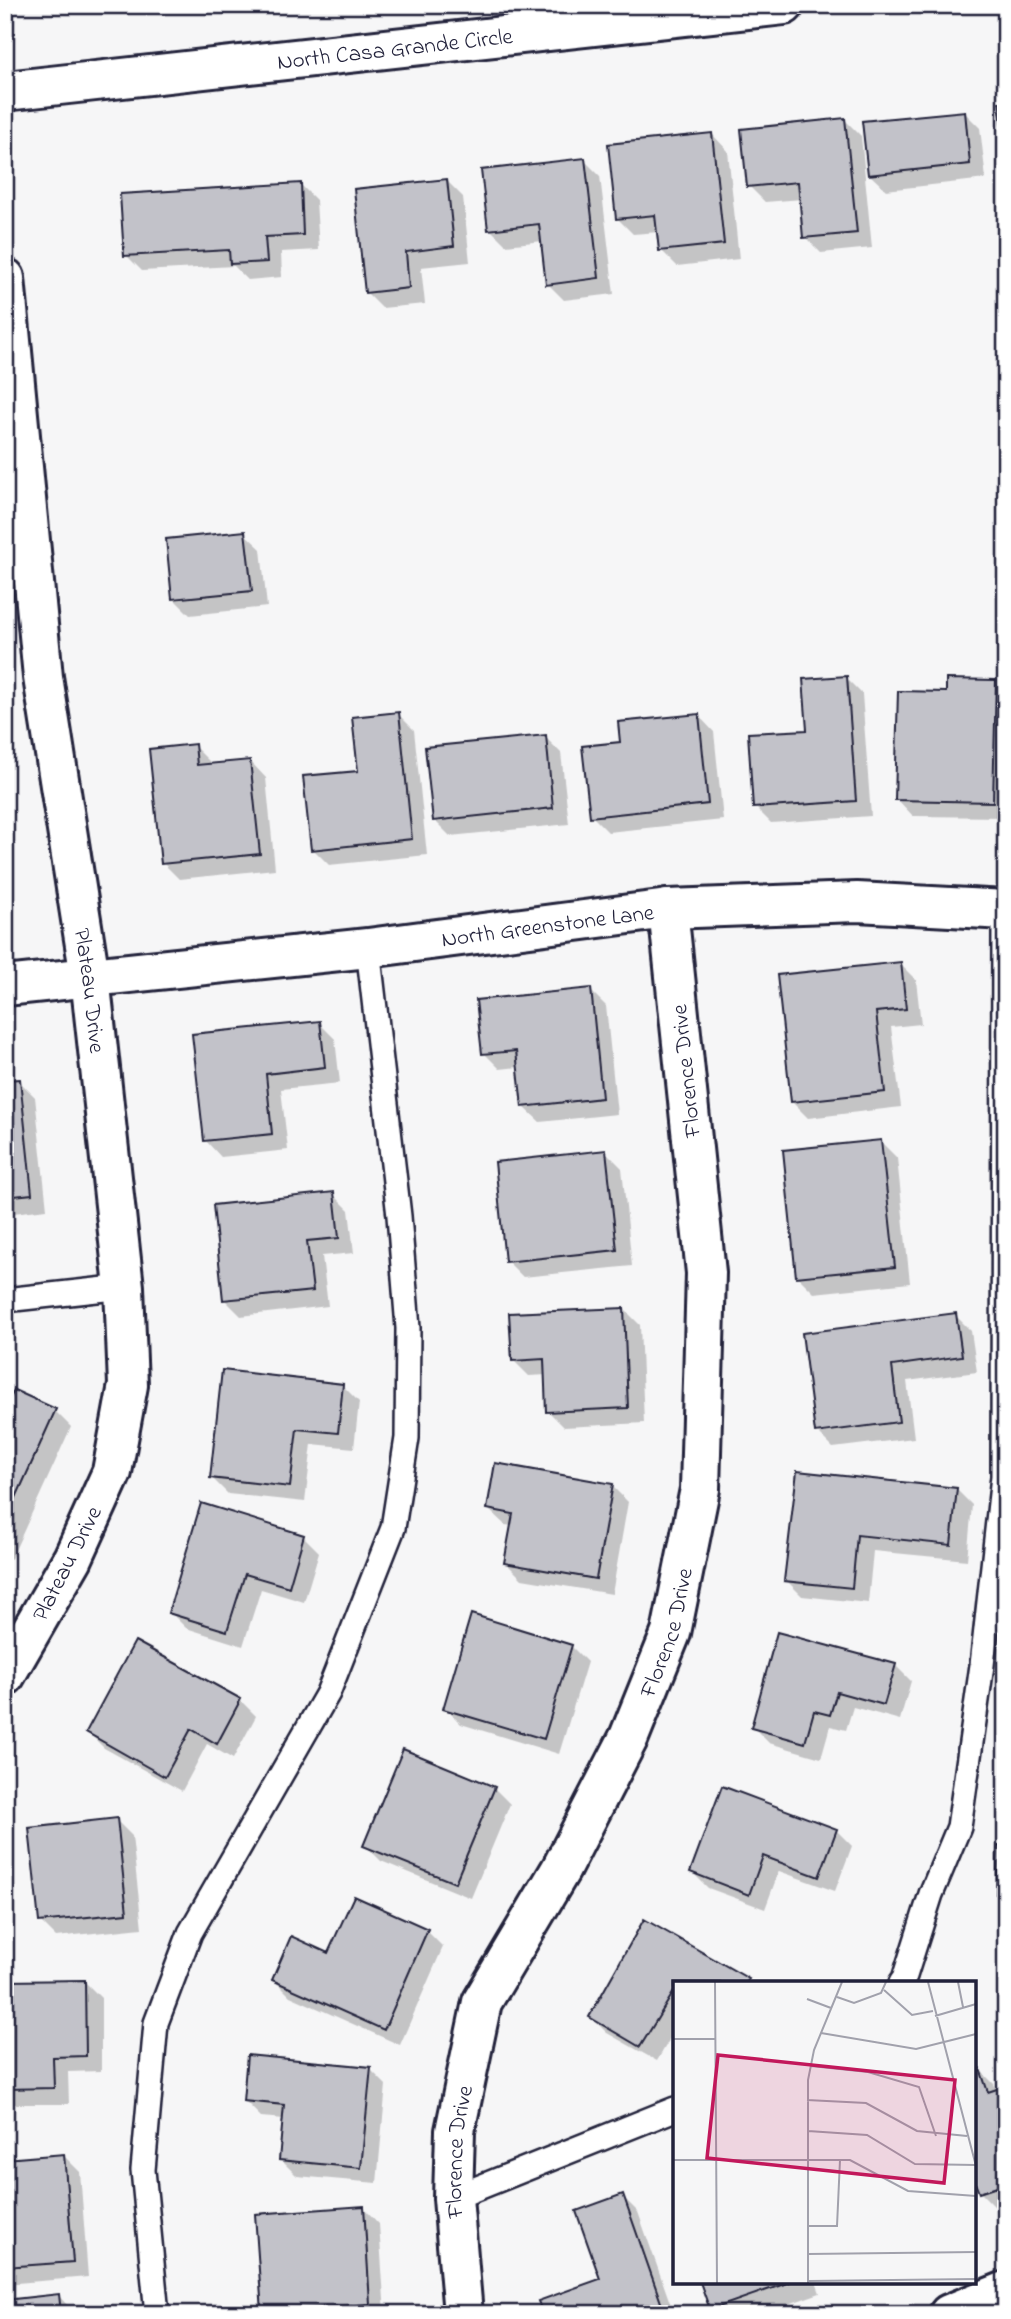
<svg xmlns="http://www.w3.org/2000/svg" width="1011" height="2319" font-family="'Indie Flower',sans-serif">
	<rect width="100%" height="100%" fill="#f6f6f7"/>
	<filter id="ink" filterUnits="userSpaceOnUse"><feTurbulence type="fractalNoise" baseFrequency=".0143" numOctaves="2"/><feDisplacementMap in="SourceGraphic" scale="14" xChannelSelector="R" yChannelSelector="G"/><feConvolveMatrix kernelMatrix="1 2 1 2 8 2 1 2 1" color-interpolation-filters="sRGB"/></filter>
	<g filter="url(#ink)">
		<path fill="#0003" d="M964 112 980 128 986 179 886 190 869 174Z
			M845 120 861 136 872 248 821 253 805 237 802 199 765 202 749 186Z
			M712 134 728 151 739 259 677 266 661 250 659 232 633 234 617 218Z
			M584 160 600 176 614 294 564 300 548 284 543 241 506 245 490 229Z
			M447 181 463 197 470 262 421 267 425 304 382 308 366 292Z
			M300 184 316 200 319 250 281 252 282 277 248 280 234 266 142 271 126 255Z
			M244 533 261 549 267 607 190 615 174 599Z
			M846 678 862 694 871 816 771 823 755 807Z
			M995 682 1006 693V817L913 816 897 799 948 694Z
			M398 714 414 730 427 855 329 865 313 849Z
			M698 715 714 732 723 820 608 832 592 816 622 743Z
			M545 737 561 753 569 824 450 836 434 820Z
			M194 746 210 762V766L250 761 266 778 275 869 179 879 163 863Z
			M900 964 916 980 921 1024 891 1027 901 1107 808 1118 792 1102Z
			M590 990 606 1006 617 1114 540 1122 523 1106 519 1067 500 1069 484 1053Z
			M319 1023 335 1039 340 1083 281 1089 288 1150 221 1157 205 1140 194 1036Z
			M19 1081 35 1097 47 1209 5 1214V1082Z
			M881 1142 897 1158 910 1283 814 1293 798 1277Z
			M606 1152 622 1168 632 1266 523 1277 507 1261Z
			M333 1194 349 1210 354 1253 322 1256 328 1306 241 1316 225 1300Z
			M624 1309 640 1325 644 1423 564 1427 548 1411 547 1375 529 1376 513 1360Z
			M955 1315 971 1331 977 1372 907 1381 914 1438 833 1448 817 1432 804 1335Z
			M343 1386 359 1402 354 1448 312 1444 305 1502 228 1494 212 1478Z
			M55 1411 71 1427 11 1559 5 1556V1413Z
			M798 1473 956 1489 972 1505 967 1560 873 1551 868 1603 802 1596 786 1580Z
			M612 1486 628 1502 612 1594 522 1579 506 1563 513 1526 505 1525 488 1509Z
			M303 1536 319 1552 304 1602 261 1589 243 1646 186 1628 170 1612Z
			M571 1646 587 1662 559 1754 461 1724 445 1708Z
			M895 1665 911 1681 900 1720 853 1707 846 1730 830 1726 821 1758 769 1743 753 1727Z
			M240 1700 256 1716 233 1759 207 1744 182 1791 104 1748 88 1732Z
			M494 1788 510 1804 471 1898 381 1861 365 1845Z
			M116 1820 132 1836 142 1928 56 1937 40 1921Z
			M836 1830 852 1846 835 1891 779 1871 765 1909 708 1888 692 1872Z
			M1006 1848V1901L998 1893Z
			M355 1898 427 1931 443 1947 400 2045 290 1996 274 1980 329 1955Z
			M645 1921 751 1983H675V2030L657 2061 607 2033 591 2017Z
			M85 1982 101 1998V2071L68 2072 69 2104H5V1983Z
			M978 2068 994 2084 997 2091 1006 2088V2205L996 2208 980 2192Z
			M370 2069 386 2085 377 2183 297 2176 281 2160 284 2119 261 2117 245 2101Z
			M64 2156 80 2172 88 2277 5 2284V2160Z
			M622 2196 638 2212 674 2314H544L603 2280Z
			M363 2207 379 2224 385 2314H267L264 2311Z
			M702 2282H816L820 2293 760 2314H716L711 2309Z
			M59 2296 75 2314H5Z"/>
		<path fill="#c2c2c9" stroke="#22223b" stroke-width="2" d="M999 102H1006V162Z
			M965 111 970 164 868 175 862 121Z
			M845 118 857 233 803 238 798 182 747 187 741 129Z
			M712 133 724 244 659 251 655 215 616 219 608 144Z
			M585 158 599 278 546 285 539 224 488 230 481 170Z
			M447 179 454 246 406 252 409 288 365 293 354 189Z
			M301 183 303 235 265 237 267 262 230 264 229 250 124 256 120 194Z
			M245 531 252 591 172 599 166 539Z
			M847 676 856 801 753 808 748 733 807 730 803 679Z
			M946 679 996 680 993 802 895 800 898 691 946 692Z
			M399 712 412 839 311 850 303 776 358 771 352 717Z
			M699 714 708 804 590 817 582 746 620 742 618 722Z
			M546 735 553 808 433 821 425 747Z
			M195 744 197 765 250 760 260 854 161 864 149 749Z
			M901 962 906 1009 876 1012 885 1092 791 1102 777 975Z
			M591 988 602 1098 522 1107 516 1051 482 1054 476 1000Z
			M320 1021 325 1067 266 1074 272 1134 204 1141 192 1034Z
			M20 1079 32 1194 5 1197V1080Z
			M881 1140 895 1267 796 1277 783 1150Z
			M606 1150 617 1250 505 1262 495 1162Z
			M334 1192 339 1238 307 1241 313 1291 223 1300 213 1205Z
			M624 1308 628 1408 546 1412 544 1359 512 1361 509 1313Z
			M956 1313 962 1356 892 1366 899 1422 815 1433 802 1333Z
			M222 1370 343 1384 338 1433 297 1429 290 1487 210 1478Z
			M14 1390 56 1409 5 1522V1409Z
			M495 1463 613 1484 596 1579 504 1563 513 1514 487 1509Z
			M797 1471 957 1488 951 1545 857 1535 852 1588 784 1581Z
			M201 1503 304 1535 289 1587 245 1574 227 1631 168 1613Z
			M471 1614 572 1645 544 1739 443 1709Z
			M777 1632 896 1664 884 1705 837 1692 830 1715 814 1711 805 1743 751 1728Z
			M135 1641 241 1699 217 1744 191 1729 165 1777 86 1732Z
			M403 1749 495 1787 455 1883 363 1846Z
			M722 1786 837 1829 819 1877 763 1856 749 1895 690 1872Z
			M117 1818 127 1913 39 1922 29 1828Z
			M998 1846 1006 1847V1894H996Z
			M354 1896 428 1929 384 2030 272 1980 291 1936 328 1953Z
			M644 1919 749 1979 746 1983H675V1990L640 2047 589 2017Z
			M85 1980 86 2056 53 2057 54 2088 5 2089V1981Z
			M247 2055 371 2067 361 2168 279 2160 284 2105 243 2101Z
			M979 2066 988 2092 1006 2086V2184L979 2193 974 2180V2068Z
			M64 2154 73 2262 5 2267V2159Z
			M623 2194 665 2314H543L538 2301 600 2279 576 2211Z
			M364 2206 370 2304 262 2312 255 2214Z
			M700 2282H790L710 2310Z
			M59 2294 61 2314H5V2300Z"/>
		<g fill="none" stroke-linecap="round" stroke-linejoin="round">
			<g stroke="#22223b" stroke-width="28">
				<path id="lane" d="M5 1300 124 1287
					M901 1983 904 1979 931 1894 959 1827 982 1665 1003 1476 1004 910
					M453 2198 675 2109
					M157 2314 143 2170 156 2023 190 1933 328 1693 393 1528 407 1438 408 1328 399 1216 368 948"/>
			</g>
			<g stroke="#22223b" stroke-width="44">
				<g id="street">
					<path id="s1" d="M5 91 784 5"/>
					<path id="s2" d="M5 278 43 677 90 977 124 1287 128 1385 112 1472 73 1558 5 1676"/>
					<path id="s3" d="M463 2314 453 2198 455 2131 482 2002 561 1869 629 1737 671 1633 700 1489 706 1273 668 909"/>
					<path d="M949 2314 1006 2291"/>
				</g>
			</g>
			<g stroke="#22223b" stroke-width="44">
				<g id="secondary">
					<path id="s4" d="M5 986 368 948 668 909 857 902 1006 910"/>
				</g>
			</g>
			<use href="#lane" stroke="#fff" stroke-width="23"/>
			<use href="#street" stroke="#fff" stroke-width="38"/>
			<use href="#secondary" stroke="#fff" stroke-width="38"/>
		</g>
	</g>
	<g text-anchor="middle" stroke-width="6" stroke-linejoin="round" paint-order="stroke">
		<g font-size="23" fill="#22223b" stroke="#fff">
			<text dy="8" stroke="none"><textPath href="#s1" startOffset="392">North Casa Grande Circle</textPath></text>
			<text dy="8" stroke="none"><textPath href="#s4" startOffset="546">North Greenstone Lane</textPath></text>
			<text dy="8" stroke="none"><textPath href="#s2" startOffset="718">Plateau Drive</textPath></text>
			<text transform="translate(685 1071) rotate(-96)" y="8">Florence Drive</text>
			<text transform="translate(66 1563) rotate(-63)" y="8">Plateau Drive</text>
			<text dy="8" stroke="none"><textPath href="#s3" startOffset="730">Florence Drive</textPath></text>
			<text dy="8" stroke="none"><textPath href="#s3" startOffset="163">Florence Drive</textPath></text>
		</g>
	</g>
	<g transform="translate(673 1981)">
		<rect width="303" height="303" fill="#f6f6f7"/>
		<path fill="none" stroke="#a1a1ac" stroke-width="2" d="M42 1 44 302M255 1 303 185M285 1 290 26M211 9 239 34 260 30M164 16 181 22 208 12 213 1M134 18 158 27M262 35 303 23M148 52 243 68 303 53M0 58H42M138 85 195 91 246 106 263 155M134 119 193 122 244 150 294 155M135 150 194 154 242 183 303 184M0 179H177L235 210 303 215M134 245H164L167 179M135 273 303 271M135 300 303 298M135 302V99L141 69 169 1"/>
		<path fill="#c2185b" fill-opacity="0.15" stroke="#c2185b" stroke-width="3.5" d="M45 74 282 99 271 202 34 177Z"/>
		<rect width="303" height="303" fill="none" stroke="#22223b" stroke-width="3.5"/>
	</g>
	<rect width="1011" height="2319" fill="none" stroke="#fff" stroke-width="28"/>
	<rect x="14" y="14" width="983" height="2291" fill="none" stroke="#22223b" stroke-width="2.5" filter="url(#ink)"/>
</svg>
